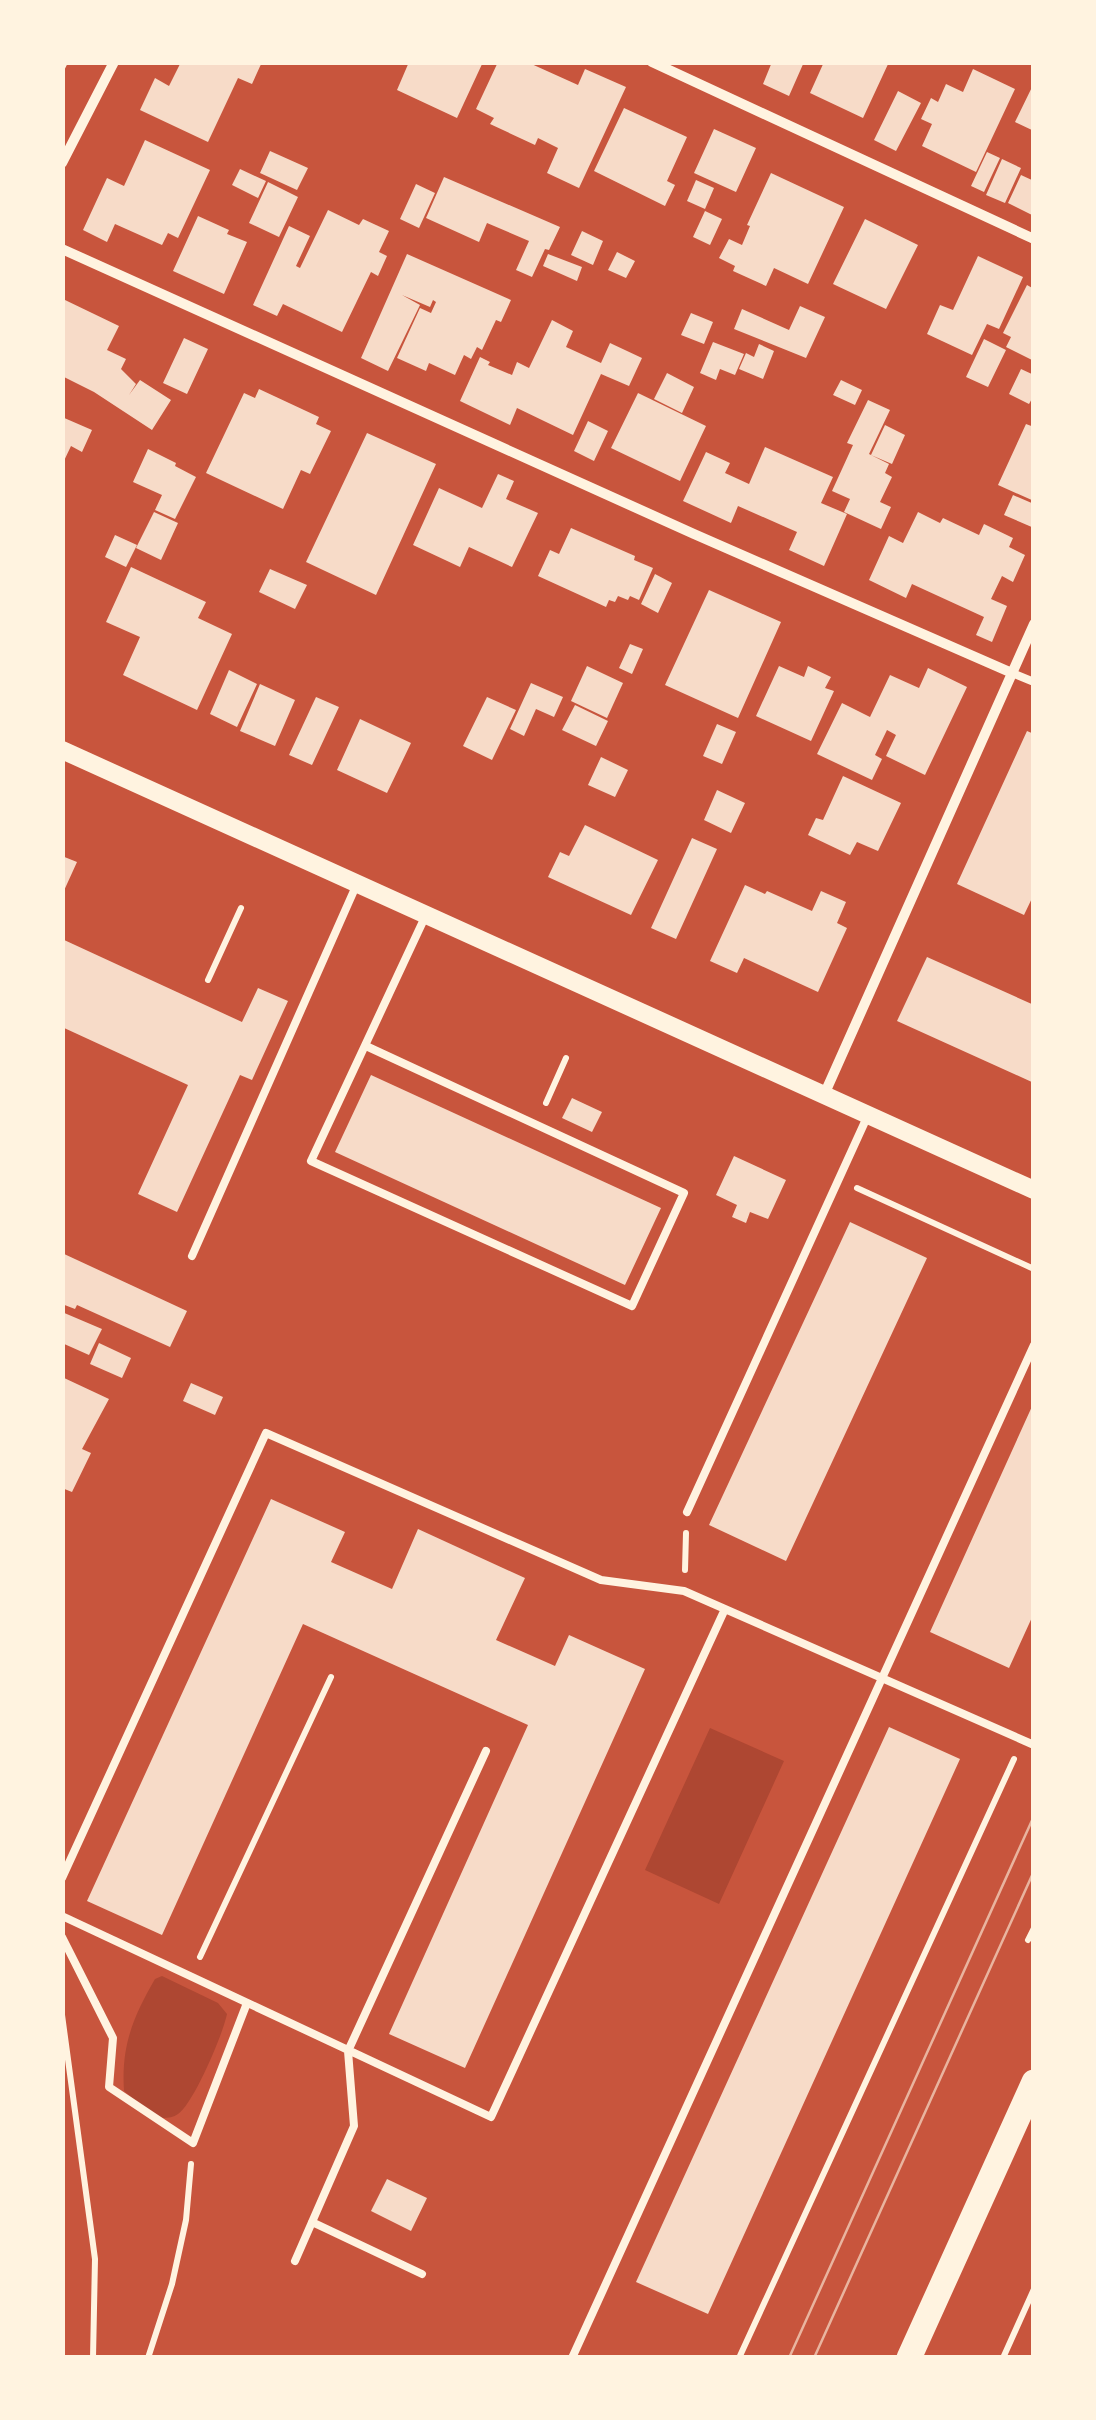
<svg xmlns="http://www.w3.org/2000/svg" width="1096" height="2420" font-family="'DM Sans',sans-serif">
	<rect width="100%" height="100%" fill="#c8553d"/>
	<path fill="#ae4732" d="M710 1728 784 1761 719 1904 645 1870Z
		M162 1976 218 2003 227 2014C223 2034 194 2103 178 2114 174 2117 168 2118 163 2118 150 2115 134 2099 124 2091 121 2046 133 2017 155 1979Z"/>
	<path fill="#f7dbc8" d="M181 62H262L252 84 238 78 208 142 140 110 155 78 169 86Z
		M409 62H483L457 118 397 90Z
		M498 62H527L578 85 585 69 626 87 579 188 547 173 558 148 538 138 535 145 490 124 494 118 476 109Z
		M772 62H804L789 96 763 84Z
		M824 62H889L863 118 810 93Z
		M973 69 1015 89 976 172 922 146 932 124 921 119 931 98 938 102 946 84 963 92Z
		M1034 83V131L1015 122Z
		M898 91 921 103 896 151 874 140Z
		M624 108 687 137 667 181 675 185 665 206 594 171Z
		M714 129 756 148 736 192 694 173Z
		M145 140 210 170 178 238 168 233 162 245 115 224 107 242 83 230 107 178 124 186Z
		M270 151 308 168 297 190 260 173Z
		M987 152 1000 158 984 192 971 186Z
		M1002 159 1021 168 1005 203 986 195Z
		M240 169 266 181 258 198 232 185Z
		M771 173 844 207 808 284 774 268 766 286 733 271 735 266 719 258 729 239 742 245 750 226 747 225Z
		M1021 175 1034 181V216L1008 203Z
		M444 177 560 227 549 250 545 249 532 277 516 270 529 241 487 223 479 242 426 218Z
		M696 180 714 188 705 209 687 201Z
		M268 182 298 197 279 237 249 223Z
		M416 184 435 193 419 228 400 219Z
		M328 210 359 225 363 219 389 231 379 252 387 256 378 276 371 272 342 332 283 304 277 316 253 305 289 226 310 236 296 266 300 268Z
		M705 211 722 219 710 245 693 237Z
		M198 216 229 230 227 234 247 242 224 294 173 271Z
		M865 219 918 245 886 309 833 284Z
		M582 231 603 241 593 265 571 255Z
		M617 252 635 261 626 278 608 270Z
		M407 254 511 300 501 322 496 320 482 350 477 347 471 359 464 355 455 375 429 363 426 371 397 358 420 308 431 313 436 302 433 300 430 307 402 295 420 305 388 371 361 358Z
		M548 254 582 267 577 281 543 266Z
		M978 256 1023 277 999 329 987 324 972 355 927 334 940 305 953 310Z
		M1027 285 1034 289 1032 360 1006 347 1011 337 1003 333Z
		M65 300 119 326 107 350 126 359 121 369 136 384 129 395 140 380 171 400 152 430 94 392 62 376V306Z
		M800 306 825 317 806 358 734 329 742 309 789 330Z
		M691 313 713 322 704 344 681 335Z
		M552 320 573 331 566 347 601 363 610 343 642 358 629 386 601 374 573 435 517 408 510 425 460 401 480 357 490 362 488 365 512 375 517 362 529 368Z
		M184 338 208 349 187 394 163 383Z
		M984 339 1006 350 988 387 966 377Z
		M713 342 744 354 735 375 720 369 716 380 700 373Z
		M759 344 774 351 763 379 739 369 746 353 754 357Z
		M1021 369 1034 375V395L1029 404 1009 394Z
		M667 373 694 387 682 413 654 399Z
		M841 380 862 390 855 405 833 395Z
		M259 389 319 417 316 424 331 431 310 474 301 470 283 509 206 473 244 393 255 398Z
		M638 393 706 426 680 481 611 448Z
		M868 400 890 410 869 454 889 464 885 473 892 477 880 502 891 507 881 529 844 512 850 499 832 491 853 445 847 443Z
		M62 417 92 430 82 452 71 446 62 465Z
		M588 421 608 431 594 461 574 451Z
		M1026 424 1034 427V501L998 485Z
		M885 425 905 435 892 464 871 455Z
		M367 433 436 464 376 595 306 562Z
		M765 447 833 477 821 503 847 514 824 566 789 550 797 532 738 506 731 523 683 501 706 452 730 463 725 473 749 484Z
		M148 449 176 463 175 466 196 477 175 519 155 510 162 495 133 482Z
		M498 474 514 481 506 499 538 513 512 567 469 547 460 567 413 545 439 488 482 508Z
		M1013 495 1034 504V528L1004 515Z
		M154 512 178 523 161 560 136 548Z
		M918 512 940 523 943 518 979 535 984 524 1013 538 1009 547 1025 555 1013 582 1002 576 991 599 1007 606 992 642 976 635 984 617 912 584 906 598 869 580 889 536 903 543Z
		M571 528 635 556 634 560 653 568 639 600 630 596 628 600 618 596 615 602 609 600 606 607 538 576 550 550 559 554Z
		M115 535 137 545 126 567 105 557Z
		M131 567 206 602 198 618 232 634 197 710 123 675 140 637 106 622Z
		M270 569 307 585 295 609 259 592Z
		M655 574 672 583 658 613 641 604Z
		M709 590 781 622 738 718 665 685Z
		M630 644 643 649 632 674 619 668Z
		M587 666 623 683 607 718 571 701Z
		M779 666 804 677 808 666 831 677 825 688 834 691 811 741 756 716Z
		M928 668 967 687 925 775 886 756 896 735 887 730 875 755 882 759 872 780 817 754 842 703 870 717 890 675 919 688Z
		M229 670 257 684 237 727 210 714Z
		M531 683 563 697 554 717 536 709 524 736 510 729Z
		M260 684 295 700 275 746 240 731Z
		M316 697 339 707 312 765 289 755Z
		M487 697 516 710 492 760 463 746Z
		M575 705 608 721 596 746 562 730Z
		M360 719 411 743 387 793 337 770Z
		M717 724 736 732 722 764 703 756Z
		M1027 731 1034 734V894L1024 915 957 884Z
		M601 757 628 770 615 797 588 785Z
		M843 776 901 803 878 851 857 842 850 855 808 835 816 818 823 820Z
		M717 790 745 803 731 833 704 820Z
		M585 825 658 860 631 915 548 877 560 852 569 856Z
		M692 838 717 849 676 939 651 928Z
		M62 856 77 862 62 895Z
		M745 885 765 894 767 891 812 911 821 891 846 902 837 923 847 928 818 992 744 958 737 973 710 961Z
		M62 939 242 1022 258 988 288 1001 252 1080 240 1075 177 1212 138 1194 188 1085 62 1027Z
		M927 957 1034 1005V1083L897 1021Z
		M371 1075 661 1208 625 1285 335 1152Z
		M572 1098 602 1112 592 1132 562 1118Z
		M734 1156 786 1180 768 1219 750 1212 746 1223 732 1217 737 1205 716 1195Z
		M850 1222 927 1258 786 1561 709 1525Z
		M62 1253 187 1311 170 1347 77 1305 75 1309 62 1304Z
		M62 1312 102 1329 89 1355 62 1343Z
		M99 1343 131 1358 122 1378 90 1364Z
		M62 1377 109 1399 82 1449 91 1453 72 1492 62 1488Z
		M191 1383 223 1397 215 1415 183 1401Z
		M1034 1402V1613L1009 1668 930 1632Z
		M271 1499 345 1532 331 1562 392 1589 418 1529 525 1578 496 1640 555 1666 569 1635 645 1669 465 2068 389 2034 528 1725 303 1624 162 1935 87 1901Z
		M889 1727 960 1759 708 2314 636 2282Z
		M387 2179 427 2198 411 2231 371 2211Z"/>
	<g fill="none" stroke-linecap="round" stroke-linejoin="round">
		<path stroke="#fff3e0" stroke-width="6" d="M62 68 65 62
			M208 980 241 908
			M546 1103 566 1058
			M857 1188 1034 1269
			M685 1570 686 1533
			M1028 1940 1034 1928
			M200 1957 331 1677
			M62 2015 95 2259 93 2358
			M148 2358 172 2284 186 2220 191 2164
			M739 2358 1014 1759
			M1003 2358 1034 2289"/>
		<path stroke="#fff3e0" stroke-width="8" d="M1012 673 1034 682
			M366 1046 684 1193 632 1306 311 1161 425 917
			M192 1256 356 886
			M687 1512 868 1115
			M62 1878 266 1433 601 1580 684 1591 1034 1745
			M62 1916 491 2117 725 1609
			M62 1937 113 2038 109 2087 193 2143 247 2003
			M312 2222 422 2274
			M295 2261 354 2126 348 2051 486 1751
			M572 2358 1034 1345"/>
		<path stroke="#fff3e0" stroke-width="10" d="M652 62 1034 239
			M62 163 114 62
			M62 249 694 534 1012 673
			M824 1095 1034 624"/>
		<path stroke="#fff3e0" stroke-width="18" d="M62 750 1034 1190"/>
		<path stroke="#fff3e0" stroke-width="25" d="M909 2358 1034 2082"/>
		<path stroke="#e9b49f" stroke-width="2.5" d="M789 2358 1034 1816
			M814 2358 1034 1871"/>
	</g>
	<rect width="1096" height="2420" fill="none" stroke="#fff3e0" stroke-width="130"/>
</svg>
